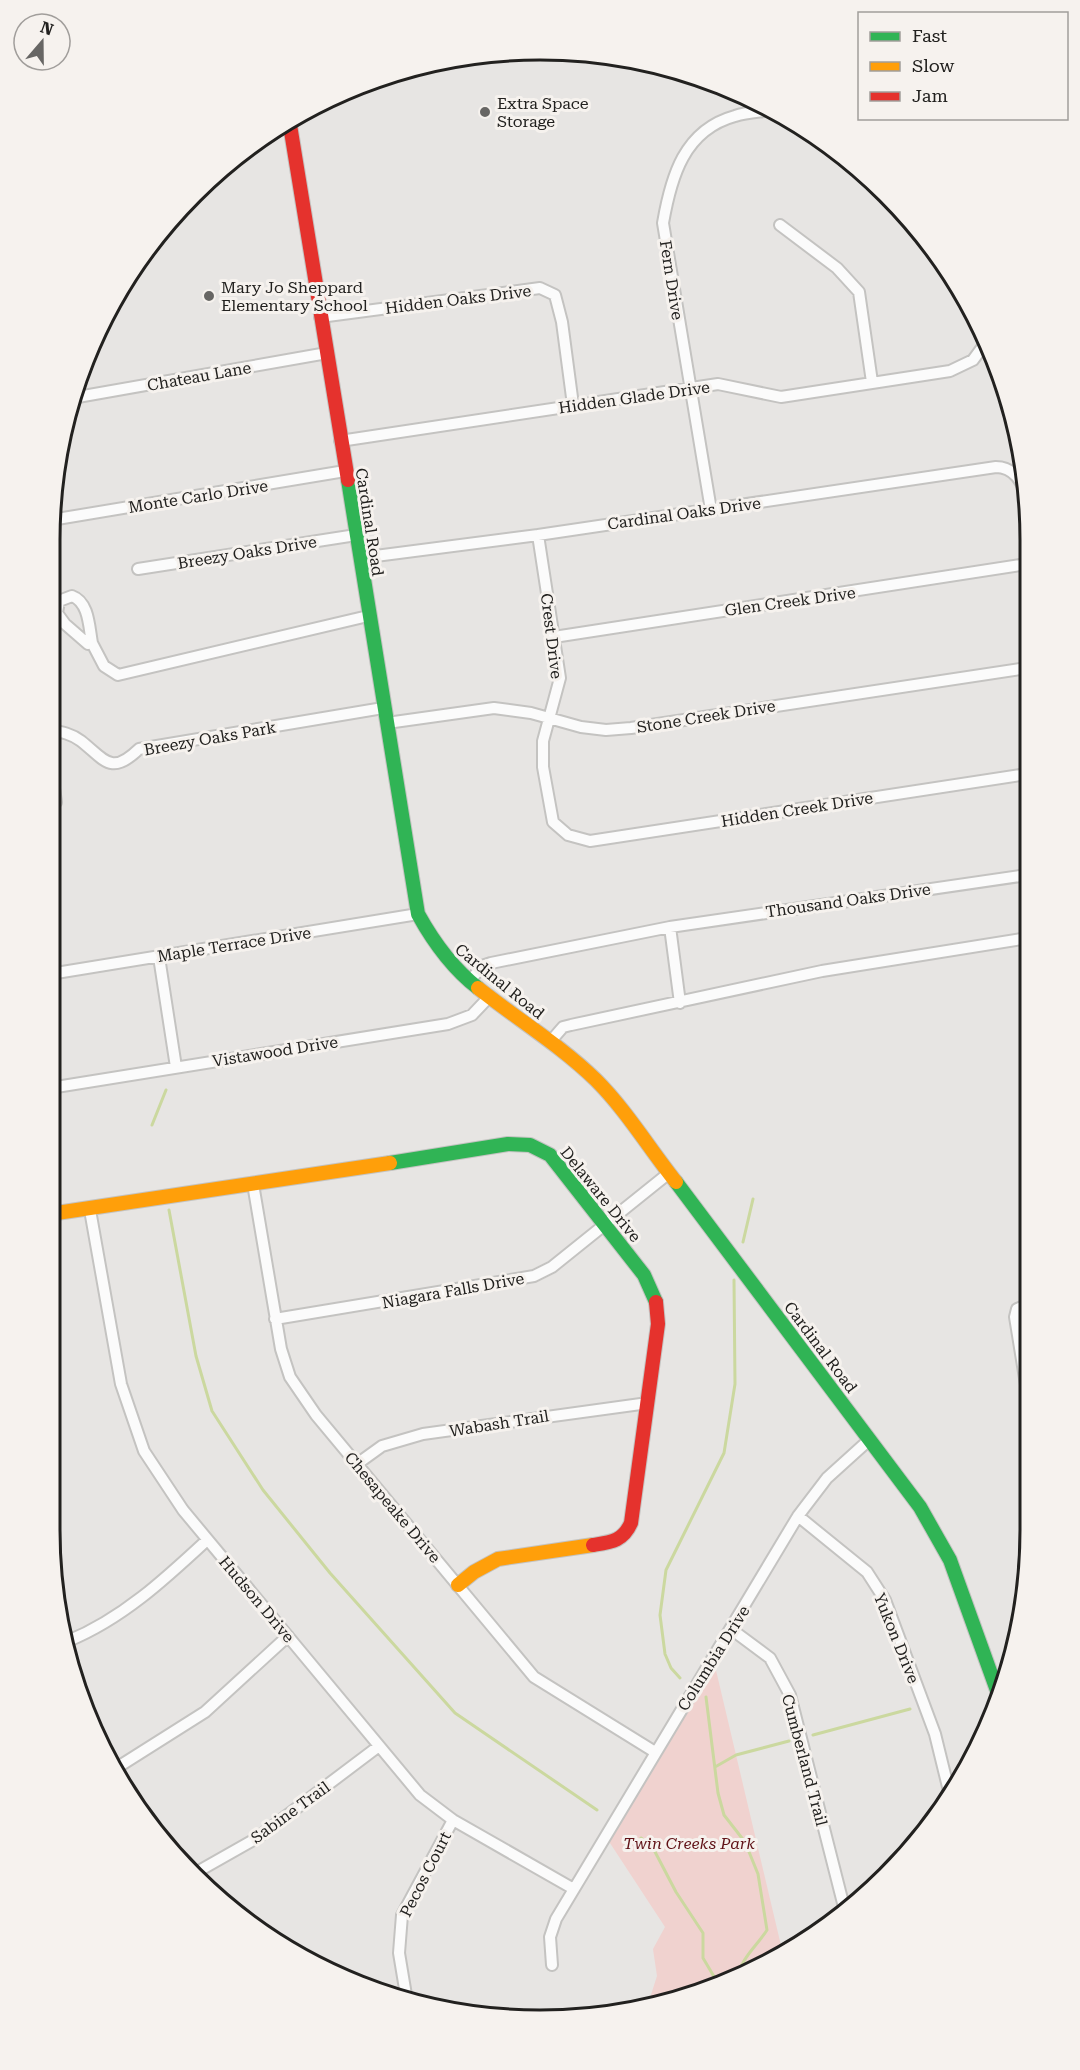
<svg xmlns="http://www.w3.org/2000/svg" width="1080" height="2070" font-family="'Roboto Serif',serif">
	<rect width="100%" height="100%" fill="#e7e5e3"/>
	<path fill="#f0d2cf" d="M715 1666 783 1954 728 1983 649 2001 657 1976 653 1949 665 1927 608 1840Z"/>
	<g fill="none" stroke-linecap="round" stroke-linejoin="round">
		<path stroke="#cbd89f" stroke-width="3" d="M152 1125 166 1090
			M169 1210 196 1356 212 1411 263 1490 330 1573 455 1713 597 1810
			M743 1242 753 1199
			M680 1678 671 1668 665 1654 660 1615 666 1570 724 1453 735 1384 734 1280
			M706 1697 718 1793 724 1815 745 1842 758 1874 767 1930C757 1946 740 1959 738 1978
			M813 1735 910 1709
			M715 1767 736 1755 789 1741
			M641 1838 653 1848 676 1892 703 1933V1958L719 1985"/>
		<g stroke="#c4c3c1" stroke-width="14">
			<path id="street" d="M780 225 837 268 859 292 872 382
				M320 317 540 288 555 295 562 322 573 405
				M72 398 327 353
				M340 441 718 384 781 397 950 371 973 360 987 341
				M711 510 663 223C671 177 684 130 735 116 747 112 760 112 772 110
				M51 520 345 471
				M538 535 560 678 543 741V767L553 822 568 835 590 841 1027 774
				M360 558 538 535 996 467C1013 467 1024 482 1026 498
				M138 569 356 535
				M72 596C89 602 89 627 92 643L88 644 65 624 57 613 59 601Z
				M554 637 1027 564
				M92 643 104 666 118 675 368 616
				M387 723 494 708 531 713 581 727 606 730 631 728 1027 668
				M50 730C62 732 72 734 81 741 105 760 111 776 139 749L383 708
				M50 806 56 802 50 761
				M670 927 680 1003
				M159 957 176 1067
				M50 974 418 914
				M470 981 482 966 491 963 670 927 1027 875
				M550 1042 563 1027 571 1025 822 971 1028 938
				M50 1088 448 1024 472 1015 490 996
				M253 1184 281 1349 290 1377 316 1415 534 1677 655 1752
				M90 1210 121 1384 144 1451 183 1510 420 1795 453 1820 572 1888
				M1029 1304 1017 1309 1015 1317 1029 1403
				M275 1319 534 1276 552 1267 669 1173
				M357 1464 382 1446 423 1434 648 1403
				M798 1516 867 1572 885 1600 935 1734 949 1791
				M731 1629 770 1658 790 1695 845 1911
				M68 1641C122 1619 165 1579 207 1540
				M118 1767 205 1712 288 1636
				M197 1872 257 1838 379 1746
				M552 1965 550 1937 556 1919 798 1516 827 1478 869 1440
				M407 2001 399 1953 402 1915 453 1820"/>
		</g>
		<g stroke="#c4c3c1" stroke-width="16">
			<path id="fast" d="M348 480 418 914C434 943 452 968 478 988
				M390 1163 508 1144 530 1145 550 1155 644 1275 656 1302
				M676 1182 920 1507 950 1560 999 1696"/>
		</g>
		<g stroke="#c4c3c1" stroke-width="16">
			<path id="slow" d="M478 988C517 1019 560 1045 596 1080 626 1110 649 1148 676 1182
				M50 1214 390 1163
				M458 1585 474 1572 498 1559 593 1545"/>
		</g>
		<g stroke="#c4c3c1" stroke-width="16">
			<path id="jam" d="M289 119 348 480
				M593 1545C612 1542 623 1541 631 1523L658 1324 656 1302"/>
		</g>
		<use href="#street" stroke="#fbfbfb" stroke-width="10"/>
		<use href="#fast" stroke="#30b455" stroke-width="14"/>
		<use href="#slow" stroke="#ff9f0a" stroke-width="14"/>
		<use href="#jam" stroke="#e5322d" stroke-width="14"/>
	</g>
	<g fill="#676664" stroke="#f6f2ee" stroke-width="2">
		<circle cx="485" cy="112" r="6"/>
		<circle cx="209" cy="296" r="6"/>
	</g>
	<g text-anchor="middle" stroke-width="6" stroke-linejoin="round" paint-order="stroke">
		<g font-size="16" fill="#22211f" stroke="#f6f2ee" text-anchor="start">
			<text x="497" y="109">Extra Space<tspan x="497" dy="18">Storage</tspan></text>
			<text x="221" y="293">Mary Jo Sheppard<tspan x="221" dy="18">Elementary School</tspan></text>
		</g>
		<g font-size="16" fill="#22211f" stroke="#f6f2ee">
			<text transform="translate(672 280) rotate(81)" y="6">Fern Drive</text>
			<text transform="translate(458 299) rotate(-7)" y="6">Hidden Oaks Drive</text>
			<text transform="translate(199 376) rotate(-10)" y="6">Chateau Lane</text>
			<text transform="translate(634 397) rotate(-8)" y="6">Hidden Glade Drive</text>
			<text transform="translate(198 496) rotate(-9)" y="6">Monte Carlo Drive</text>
			<text transform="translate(684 513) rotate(-8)" y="6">Cardinal Oaks Drive</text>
			<text transform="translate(370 522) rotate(81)" y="6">Cardinal Road</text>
			<text transform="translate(247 552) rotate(-9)" y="6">Breezy Oaks Drive</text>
			<text transform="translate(790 601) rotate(-8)" y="6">Glen Creek Drive</text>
			<text transform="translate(552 636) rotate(83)" y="6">Crest Drive</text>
			<text transform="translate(706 716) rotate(-9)" y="6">Stone Creek Drive</text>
			<text transform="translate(210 738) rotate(-10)" y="6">Breezy Oaks Park</text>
			<text transform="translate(797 809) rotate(-9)" y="6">Hidden Creek Drive</text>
			<text transform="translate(848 900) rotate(-8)" y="6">Thousand Oaks Drive</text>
			<text transform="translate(234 944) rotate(-9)" y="6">Maple Terrace Drive</text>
			<text transform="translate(500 981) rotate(39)" y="6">Cardinal Road</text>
			<text transform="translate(275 1051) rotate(-9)" y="6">Vistawood Drive</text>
			<text transform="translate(601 1194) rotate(51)" y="6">Delaware Drive</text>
			<text transform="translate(453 1290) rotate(-10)" y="6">Niagara Falls Drive</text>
			<text transform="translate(821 1347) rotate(53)" y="6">Cardinal Road</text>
			<text transform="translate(499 1423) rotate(-9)" y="6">Wabash Trail</text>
			<text transform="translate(393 1507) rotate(50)" y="6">Chesapeake Drive</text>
			<text transform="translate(257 1599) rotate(50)" y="6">Hudson Drive</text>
			<text transform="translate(897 1638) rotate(68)" y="6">Yukon Drive</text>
			<text transform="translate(713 1658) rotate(-58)" y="6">Columbia Drive</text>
			<text transform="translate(805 1760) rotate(75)" y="6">Cumberland Trail</text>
			<text transform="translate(290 1812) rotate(-36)" y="6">Sabine Trail</text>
			<text transform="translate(425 1874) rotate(-63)" y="6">Pecos Court</text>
		</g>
		<g font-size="16" font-style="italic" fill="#601217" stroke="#f6f2ee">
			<text x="689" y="1849">Twin Creeks Park</text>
		</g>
	</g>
	<path d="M0 0H1080V2070H0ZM540 60H540A480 480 0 0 1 1020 540V1530A480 480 0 0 1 540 2010H540A480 480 0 0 1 60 1530V540A480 480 0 0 1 540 60Z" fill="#f6f2ee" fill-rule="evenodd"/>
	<path fill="none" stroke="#22211f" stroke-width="3" d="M540 60H540A480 480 0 0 1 1020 540V1530A480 480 0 0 1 540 2010H540A480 480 0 0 1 60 1530V540A480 480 0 0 1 540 60Z"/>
	<rect x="858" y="12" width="210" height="108" fill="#f6f2ee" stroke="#a19e9b" stroke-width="1.5"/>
	<rect x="870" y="32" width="30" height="9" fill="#30b455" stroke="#a19e9b" stroke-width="1.5"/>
	<text x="912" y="42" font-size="18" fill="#22211f">Fast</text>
	<rect x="870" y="62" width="30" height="9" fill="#ff9f0a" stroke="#a19e9b" stroke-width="1.5"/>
	<text x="912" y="72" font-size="18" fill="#22211f">Slow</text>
	<rect x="870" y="92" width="30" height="9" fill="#e5322d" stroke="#a19e9b" stroke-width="1.5"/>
	<text x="912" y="102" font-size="18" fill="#22211f">Jam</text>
	<g transform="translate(42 42) rotate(20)"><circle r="28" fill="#f6f2ee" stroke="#a19e9b" stroke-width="1.5"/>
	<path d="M0-4.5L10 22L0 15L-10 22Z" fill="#676664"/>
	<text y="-9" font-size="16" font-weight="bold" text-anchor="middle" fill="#22211f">N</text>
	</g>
</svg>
